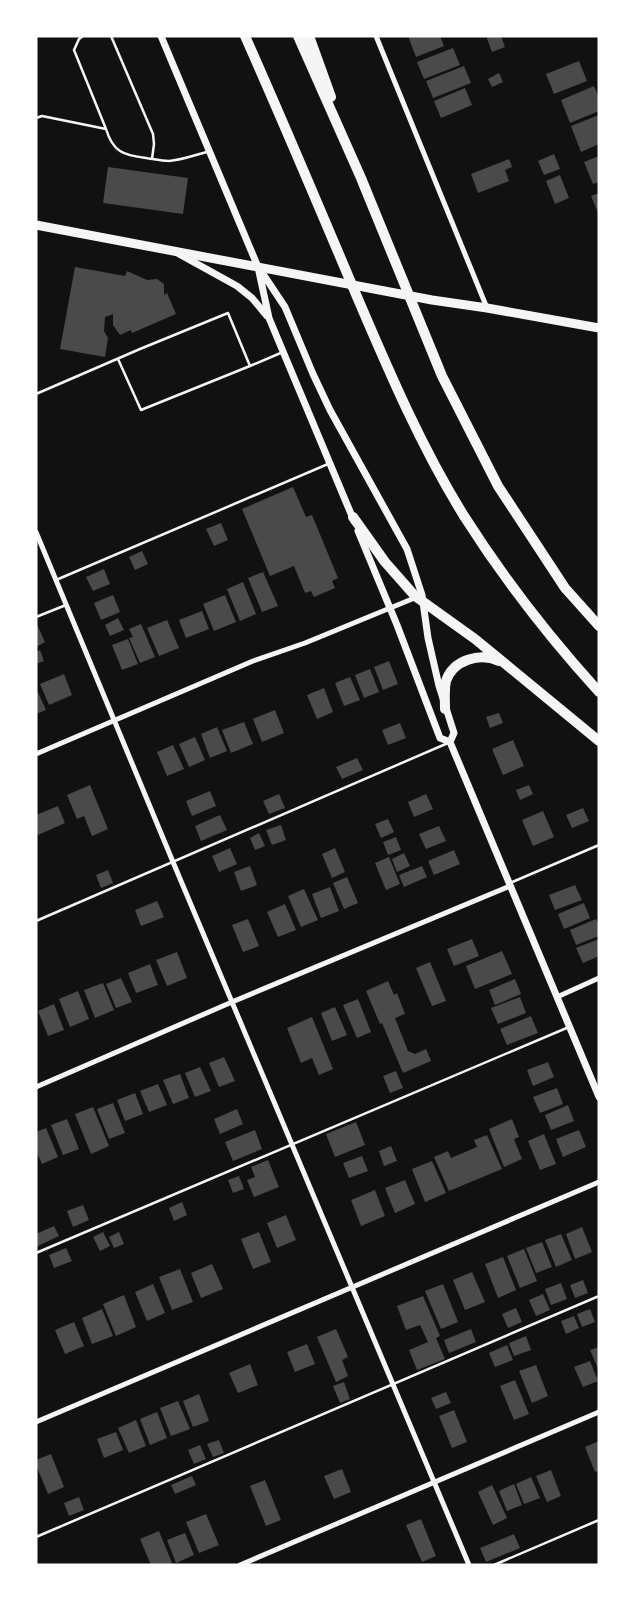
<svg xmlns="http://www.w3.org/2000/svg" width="635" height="1601" font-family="Raleway,sans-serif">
	<rect width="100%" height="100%" fill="#111"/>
	<path fill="#4a4a4a" d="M408 36H440L444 46 416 57Z
		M486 36H501L505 47 492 52Z
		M453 48 460 65 424 79 417 62Z
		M579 61 587 81 554 94 546 74Z
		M464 66 471 83 433 98 426 81Z
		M499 73 503 82 492 87 488 79Z
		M594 86 599 98V111L570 123 561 100Z
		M465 88 472 105 441 118 434 101Z
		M599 115V144L581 152 571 126Z
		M554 154 560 169 544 175 538 161Z
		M599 156V182L593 184 584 162Z
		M509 159 512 167 505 170 509 181 478 193 471 174Z
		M108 167 188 178 183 214 103 203Z
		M560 175 569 198 555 204 546 181Z
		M599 193V215L591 196Z
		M75 267 125 276 127 271 147 280 157 279 164 284V295L167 293 176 314 132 333 131 330 120 335 113 325V314L105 317 104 331 108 338 105 357 60 349Z
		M293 487 306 517 312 515 338 578 332 581 335 588 314 597 311 591 305 593 294 566 270 576 242 509Z
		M221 523 228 540 214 546 206 529Z
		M142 551 148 564 135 570 129 557Z
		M104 569 110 584 93 591 86 577Z
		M263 572 278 606 262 612 248 578Z
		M243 582 256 614 240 621 227 589Z
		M113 595 120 612 101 620 94 603Z
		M225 595 236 622 214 631 203 604Z
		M202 611 209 629 186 638 179 620Z
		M118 618 124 630 110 636 105 625Z
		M167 620 179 648 159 656 147 628Z
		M36 622 45 642 36 647Z
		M141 624 155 657 140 663 129 638 133 637 129 629Z
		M128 639 138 664 122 670 112 645Z
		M40 650 44 661 36 664V652Z
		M389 661 398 684 383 690 374 667Z
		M370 669 379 692 364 698 355 675Z
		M64 674 72 695 49 705 40 684Z
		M350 677 360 700 344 706 335 683Z
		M36 688 46 710 36 714Z
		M324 688 333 712 317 719 307 695Z
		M275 710 284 733 262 742 253 719Z
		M499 713 503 723 490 728 486 717Z
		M244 722 253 744 231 753 222 730Z
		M400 723 406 738 388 745 382 730Z
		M217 727 227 751 210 758 201 734Z
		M195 737 205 760 189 767 179 744Z
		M513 740 524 766 503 775 492 749Z
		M173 745 184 769 167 776 157 752Z
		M357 758 363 770 342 779 336 767Z
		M90 785 108 829 92 836 84 816 77 819 67 795Z
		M529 785 533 794 520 800 516 790Z
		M210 791 216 806 192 816 186 801Z
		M279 794 285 808 269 814 263 801Z
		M426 794 433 809 414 817 408 802Z
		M58 806 65 823 38 835 36 831V815Z
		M583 808 589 821 572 828 566 815Z
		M543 811 554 837 533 846 522 820Z
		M220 815 227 830 201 841 195 826Z
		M388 819 394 832 381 838 375 824Z
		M281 825 286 840 272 845 266 830Z
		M439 826 446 841 426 849 419 834Z
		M259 833 265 846 255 850 250 838Z
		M396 837 401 850 388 855 383 842Z
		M230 848 237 864 219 872 212 856Z
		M335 848 345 872 332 878 322 854Z
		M454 850 460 864 434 875 428 861Z
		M404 853 410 866 397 872 392 859Z
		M389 857 400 884 386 890 375 863Z
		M250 866 257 885 241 891 234 872Z
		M422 866 427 877 404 887 399 875Z
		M108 870 113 883 101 888 96 875Z
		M347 877 358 903 344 909 333 883Z
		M575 885 582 900 555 910 549 895Z
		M330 887 339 911 321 918 312 894Z
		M304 889 318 920 301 927 288 896Z
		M157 901 164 917 141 926 135 910Z
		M584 903 590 918 564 929 558 914Z
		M285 904 296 930 278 937 267 912Z
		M248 919 259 946 243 952 232 925Z
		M596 919 599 925V936L576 945 570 930Z
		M472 939 479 956 454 966 447 949Z
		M599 939V956L583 963 576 948Z
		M502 951 512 974 475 989 466 966Z
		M177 952 187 978 167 986 156 960Z
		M430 962 446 1001 432 1006 416 968Z
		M150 964 158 985 136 993 128 973Z
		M121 978 132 1002 116 1008 106 984Z
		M515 979 521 994 495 1005 489 990Z
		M388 981 394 995 397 993 405 1014 395 1018 408 1051 415 1054 426 1049 431 1061 403 1073 382 1023 380 1024 366 991Z
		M103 983 114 1010 95 1018 84 990Z
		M78 991 89 1019 70 1027 59 999Z
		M520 997 526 1013 498 1024 491 1008Z
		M358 999 371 1032 357 1038 343 1005Z
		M54 1004 64 1030 48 1036 38 1011Z
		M335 1007 347 1035 332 1041 321 1013Z
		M531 1016 538 1033 507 1045 500 1029Z
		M312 1017 333 1069 319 1075 312 1058 301 1063 287 1028Z
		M224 1057 235 1081 219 1087 209 1063Z
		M548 1062 554 1077 533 1086 527 1070Z
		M200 1067 211 1091 195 1097 185 1073Z
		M396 1071 403 1088 390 1093 383 1076Z
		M180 1074 189 1098 173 1104 163 1080Z
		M158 1084 167 1105 149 1112 140 1091Z
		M557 1088 563 1104 540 1113 533 1097Z
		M135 1093 143 1114 125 1121 117 1100Z
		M113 1103 125 1133 109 1139 97 1109Z
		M568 1105 574 1121 551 1130 545 1115Z
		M93 1107 109 1146 91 1154 75 1114Z
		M237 1109 243 1124 220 1134 214 1119Z
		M67 1119 79 1149 63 1155 51 1125Z
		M512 1119 519 1137 514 1139 522 1159 504 1167 489 1129Z
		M356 1122 365 1145 335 1157 326 1134Z
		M46 1128 58 1157 42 1164 36 1151V1132Z
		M255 1130 262 1149 233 1161 225 1142Z
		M579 1130 586 1147 563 1157 556 1139Z
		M544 1134 556 1164 540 1170 528 1141Z
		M487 1135 502 1169 449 1191 434 1157 448 1151 451 1158 477 1147 474 1140Z
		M391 1146 397 1161 384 1166 379 1151Z
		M362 1156 368 1171 349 1178 343 1163Z
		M268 1160 279 1187 254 1197 247 1180 255 1177 251 1167Z
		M432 1161 446 1193 425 1202 412 1169Z
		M239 1176 244 1189 233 1193 228 1180Z
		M405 1180 415 1204 395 1213 385 1188Z
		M375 1190 385 1216 361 1226 351 1200Z
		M182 1202 187 1215 174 1221 169 1208Z
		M83 1205 89 1220 73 1227 67 1211Z
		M286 1215 296 1240 277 1248 267 1223Z
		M54 1226 59 1236 36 1247V1234Z
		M582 1227 592 1252 575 1259 566 1234Z
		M103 1232 110 1246 100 1251 93 1237Z
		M119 1232 124 1244 114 1248 109 1237Z
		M259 1232 271 1262 253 1269 241 1239Z
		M561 1234 572 1260 556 1267 545 1240Z
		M542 1242 552 1267 536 1273 526 1248Z
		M66 1248 72 1261 54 1268 49 1255Z
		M524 1249 537 1281 520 1288 507 1256Z
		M503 1257 516 1290 498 1298 485 1264Z
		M212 1264 223 1289 201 1298 191 1273Z
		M180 1269 193 1302 172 1310 159 1277Z
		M472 1272 485 1302 465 1310 453 1280Z
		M583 1280 588 1293 575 1298 570 1285Z
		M561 1283 567 1299 551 1305 545 1289Z
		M153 1284 165 1313 147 1321 135 1292Z
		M443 1284 458 1322 441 1329 425 1291Z
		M543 1294 550 1310 536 1316 529 1300Z
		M124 1295 136 1327 116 1336 103 1304Z
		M423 1296 440 1336 436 1338 445 1359 417 1370 409 1350 428 1342 420 1325 406 1330 397 1306Z
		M516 1308 522 1322 508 1328 502 1314Z
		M102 1309 113 1336 92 1344 82 1318Z
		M590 1309 595 1322 582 1327 577 1314Z
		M574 1316 579 1328 566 1334 561 1321Z
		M74 1322 84 1346 65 1354 55 1330Z
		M336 1329 348 1357 342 1360 348 1376 336 1382 317 1337Z
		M471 1329 476 1342 449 1353 444 1340Z
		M526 1336 531 1350 514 1356 509 1343Z
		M307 1344 315 1364 295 1372 287 1352Z
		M507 1345 513 1360 495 1367 489 1353Z
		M599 1347V1371L590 1350Z
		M590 1361 598 1381 583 1387 574 1367Z
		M250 1364 258 1385 238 1393 229 1373Z
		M536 1365 548 1396 532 1403 519 1371Z
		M515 1380 529 1414 514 1420 500 1386Z
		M344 1382 350 1399 340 1403 333 1386Z
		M446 1392 451 1403 436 1409 431 1398Z
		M199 1394 209 1421 193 1427 183 1401Z
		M178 1401 190 1429 171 1436 160 1408Z
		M454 1410 467 1442 452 1448 439 1416Z
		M157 1412 167 1438 150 1445 140 1419Z
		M136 1420 146 1446 129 1453 118 1428Z
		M116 1432 123 1450 104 1458 97 1439Z
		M219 1440 224 1453 213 1457 207 1444Z
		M599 1441V1470L595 1472 585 1447Z
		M200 1445 206 1459 194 1464 188 1450Z
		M51 1454 64 1487 48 1494 36 1465V1460Z
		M342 1469 351 1492 334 1499 324 1476Z
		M551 1470 561 1496 547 1502 536 1476Z
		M192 1476 196 1485 175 1494 171 1485Z
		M531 1477 540 1498 524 1504 516 1484Z
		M265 1480 281 1520 266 1526 250 1486Z
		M514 1484 522 1505 507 1511 499 1491Z
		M492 1485 507 1518 493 1525 478 1492Z
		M79 1497 84 1510 69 1516 64 1503Z
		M206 1514 219 1545 199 1553 186 1522Z
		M421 1519 436 1556 422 1562 406 1525Z
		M159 1531 172 1563 169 1565H151L140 1539Z
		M185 1533 194 1555 176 1563 167 1540Z
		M514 1534 520 1548 486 1562 480 1548Z"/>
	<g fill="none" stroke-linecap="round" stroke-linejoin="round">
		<path stroke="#f5f5f5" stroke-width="2.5" d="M83 36 79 39 74 50 106 129
			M111 36 153 134 154 144 152 159
			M36 118 42 116 106 129C113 152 123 155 146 158 153 159 162 161 169 161 182 160 195 155 207 152
			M118 359 141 410 250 366
			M36 394 140 349 228 313 250 366 283 352
			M56 580 328 464
			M36 617 66 605
			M510 883 599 845
			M36 921 448 743
			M36 1253 569 1027
			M36 1537 599 1296
			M494 1565 599 1520"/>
		<path stroke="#f5f5f5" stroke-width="5" d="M376 36 487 308
			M36 532 173 862 469 1565
			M36 754 253 661 305 643 417 597
			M557 997 599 978
			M36 1087 232 1002 510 886
			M36 1422 599 1182
			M240 1565 599 1412"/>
		<path stroke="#f5f5f5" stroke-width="7" d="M161 36 258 267 269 318 354 521
			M179 254 237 286 252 298 267 316
			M261 271 285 307 313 374 330 410 407 549 422 595 428 638 439 686 454 733 450 742
			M358 531 397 625 440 738 450 742 599 1097"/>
		<path stroke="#f5f5f5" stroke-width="9" d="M36 225 432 300 487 308 599 328"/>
		<path stroke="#f5f5f5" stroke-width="10" d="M245 36C283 121 319 207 355 292 388 369 420 445 464 516 504 579 549 637 599 692
			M298 36 361 178 442 376 498 486 565 588 599 626
			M309 36 331 97
			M353 517 385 562 415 596 475 639 599 741
			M445 709C445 700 444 690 446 681 453 660 480 652 499 661"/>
	</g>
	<rect width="635" height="1601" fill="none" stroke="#ffffff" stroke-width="75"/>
</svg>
